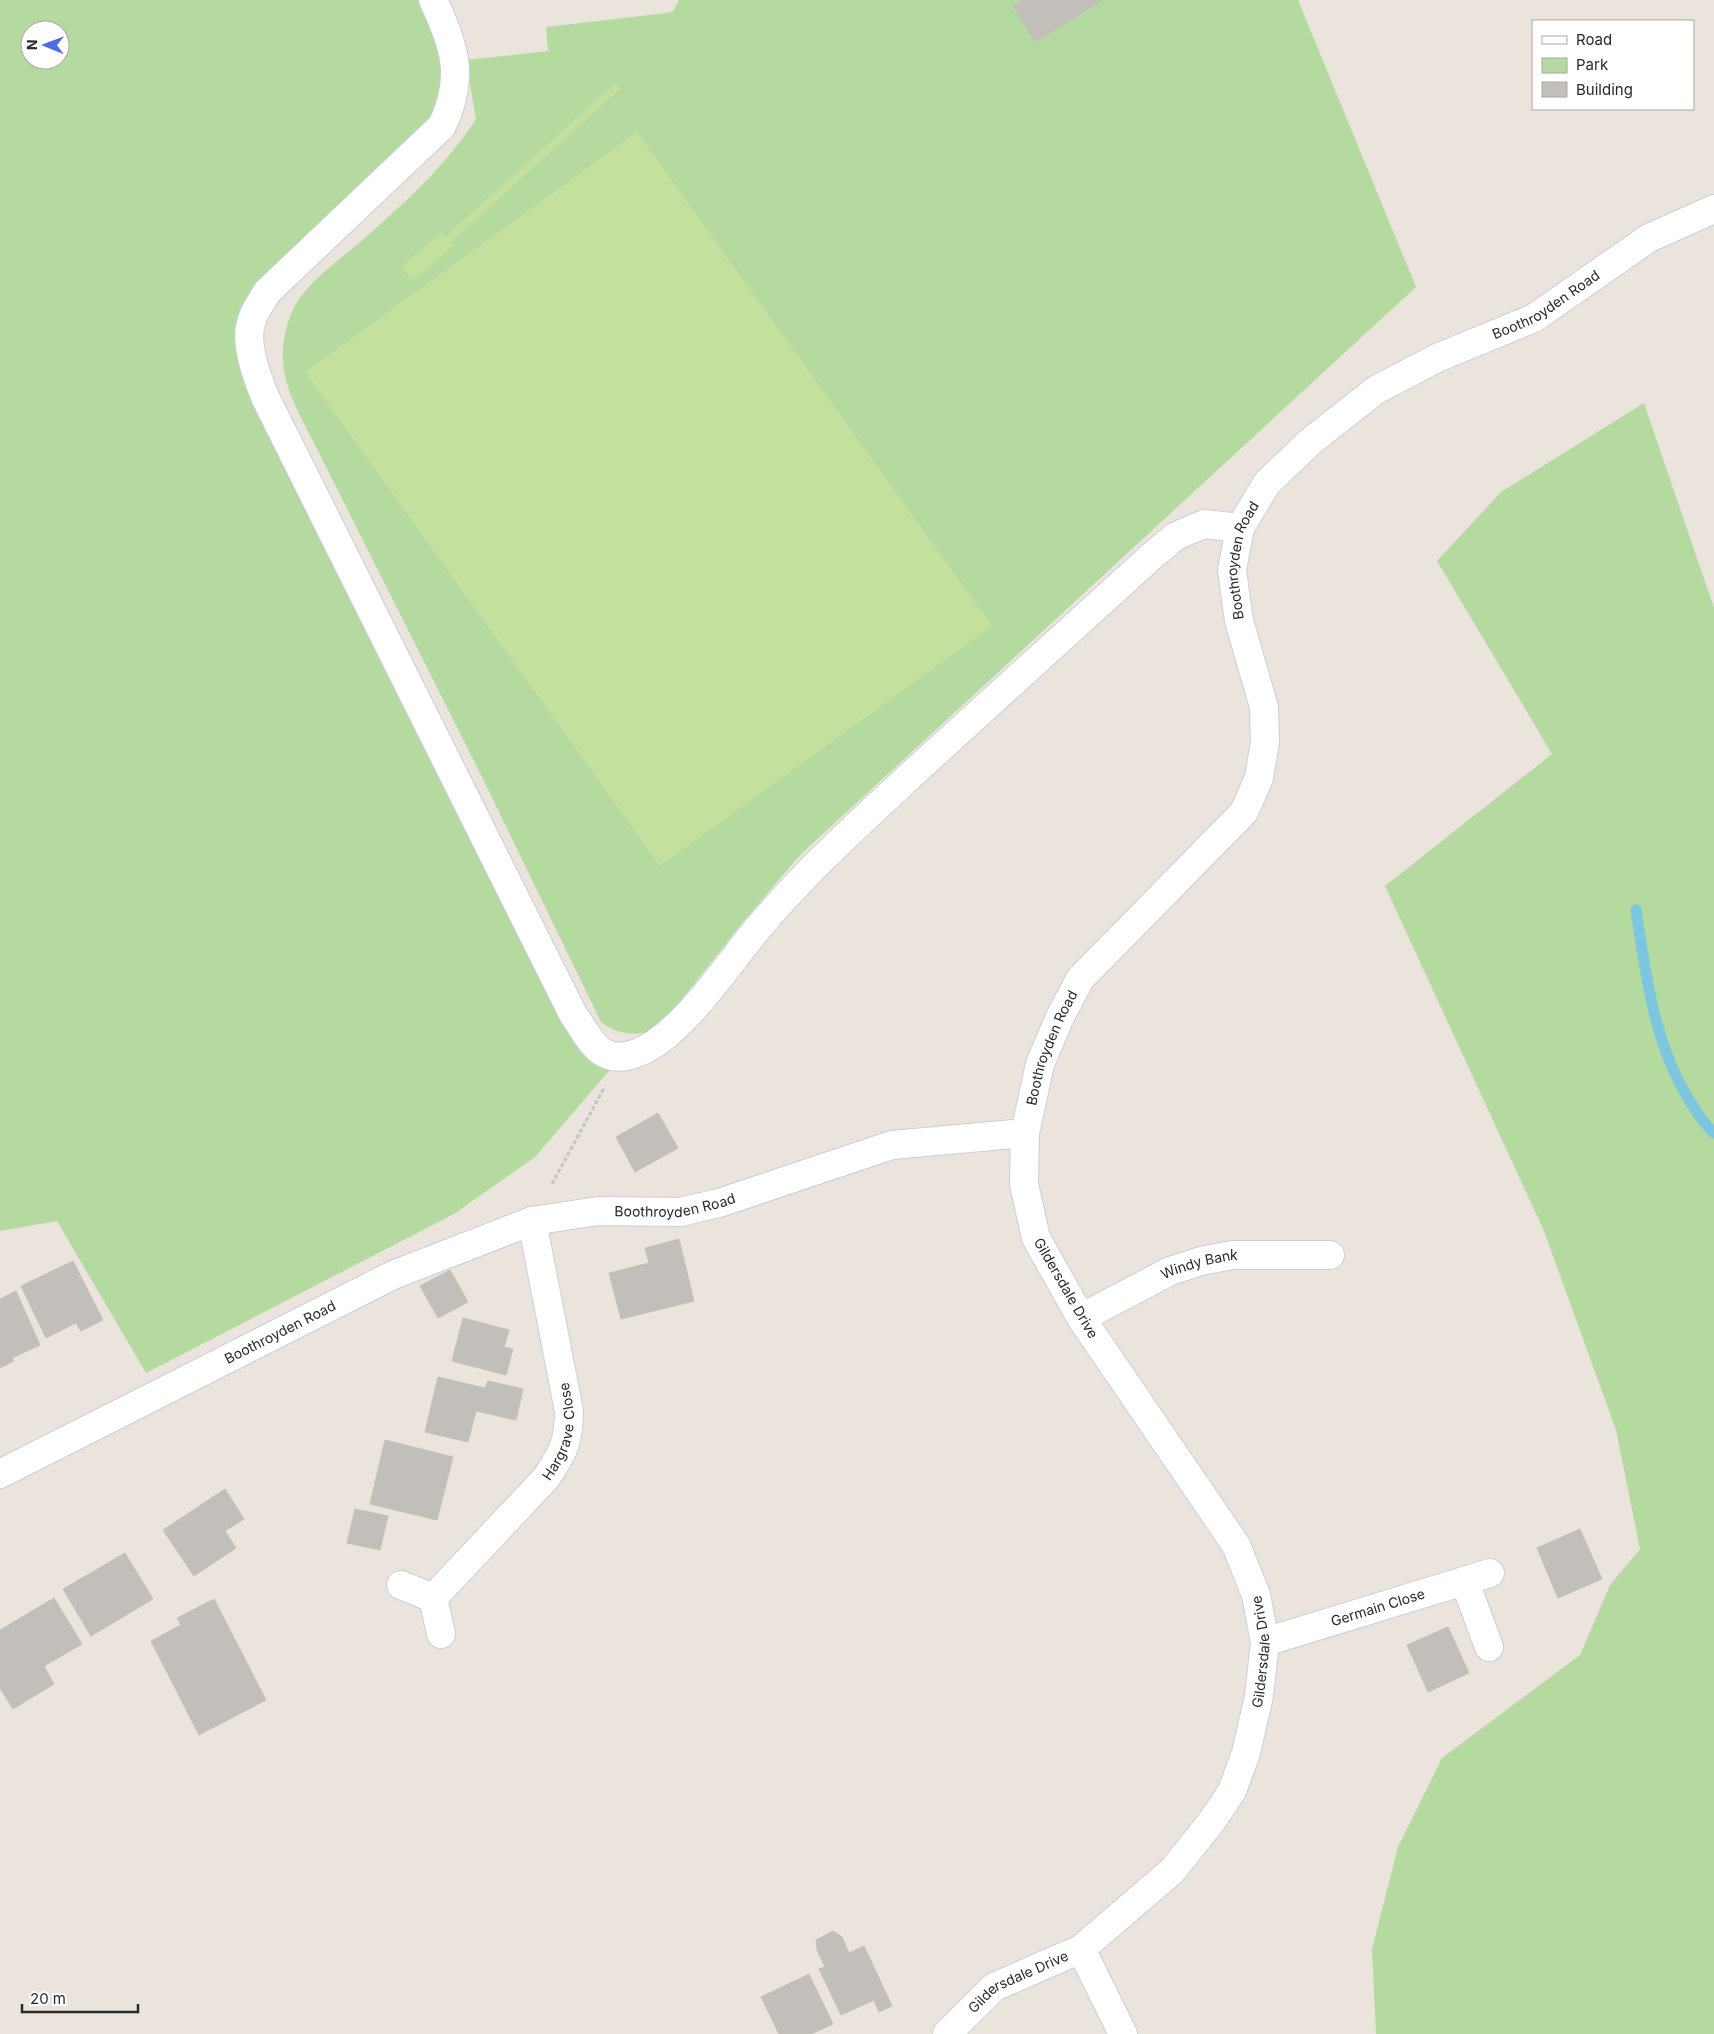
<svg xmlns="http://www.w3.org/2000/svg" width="1714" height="2034" font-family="Inter,sans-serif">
	<rect width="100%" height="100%" fill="#eae4dd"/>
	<path fill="#b4daa0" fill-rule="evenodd" d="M0 0H429L447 34 438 131 267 292 251 352 573 1014 621 1057 535 1157 454 1214 146 1373 57 1221 0 1231ZM30 30H60V60H30Z
		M679 0H1298L1416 287 800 855 742 923 667 1018C662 1023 656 1028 651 1031 635 1037 614 1033 601 1022L482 777 313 441C300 415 284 389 283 359 282 342 287 319 296 304 312 277 344 257 367 236 407 201 447 164 476 119L466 60 548 51 546 27 667 13 673 11Z
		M1644 403 1714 608V2034H1376L1372 1949 1398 1847 1442 1758 1580 1655 1610 1585 1640 1549 1616 1430 1544 1231 1385 886 1552 754 1437 561 1501 492Z"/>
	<path fill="#c4e09d" d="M615 83 620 89 450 243 453 246 413 281 401 267 441 233 445 237Z
		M637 132 992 626 660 866 305 372Z"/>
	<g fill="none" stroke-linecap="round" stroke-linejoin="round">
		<path stroke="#7cc6df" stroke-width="11" d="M1636 910C1646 976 1654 1045 1691 1103 1698 1114 1704 1124 1714 1133"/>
	</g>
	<path fill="#c2beb9" stroke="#c5c0b7" d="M1023 0H1103L1035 42 1013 6Z
		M658 1113 678 1148 635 1172 616 1137Z
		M679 1239 694 1301 621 1319 609 1273 649 1263 645 1248Z
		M73 1261 103 1320 81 1331 76 1323 46 1338 21 1286Z
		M450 1270 468 1302 438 1318 420 1286Z
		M16 1291 40 1345 12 1358 14 1361 0 1368V1299Z
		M463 1318 509 1330 504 1347 513 1349 506 1375 452 1361Z
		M438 1377 485 1388 488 1381 523 1389 516 1420 476 1411 468 1442 425 1432Z
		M385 1440 453 1457 437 1520 370 1504Z
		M225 1489 244 1519 225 1531 236 1548 194 1576 163 1530Z
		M355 1509 388 1516 380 1550 347 1543Z
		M1580 1529 1602 1579 1558 1598 1537 1548Z
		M125 1553 153 1599 91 1636 63 1589Z
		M54 1598 82 1644 44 1666 54 1684 13 1709 0 1688V1630Z
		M214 1599 266 1700 199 1735 151 1641 181 1625 177 1618Z
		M1448 1627 1469 1673 1428 1692 1407 1645Z
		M833 1931 842 1937 849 1953 864 1946 892 2006 879 2012 874 2000 841 2015 819 1969 825 1967 817 1950 816 1940Z
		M809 1974 833 2024 811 2034H779L761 1997Z"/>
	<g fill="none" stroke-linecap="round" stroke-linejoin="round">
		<g stroke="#cbced9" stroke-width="30">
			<g id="minor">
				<path d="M433 0C455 46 465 78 442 126L267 292C261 303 252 314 250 327 246 349 258 380 266 399L573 1014C591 1040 600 1067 637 1053 679 1038 726 967 754 933 805 871 865 818 923 764 1000 694 1076 625 1153 555L1176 536 1204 524 1240 528"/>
				<path id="s1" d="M1081 1318 1170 1271 1201 1261 1232 1255H1330"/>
				<path id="s2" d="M0 1474 393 1275 532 1221 598 1211 680 1212 719 1203 892 1145 1025 1133 1040 1064 1060 1017 1080 979 1244 812 1259 778 1265 742 1264 707 1239 621 1232 570 1240 528 1267 483 1311 441 1376 390 1437 358 1534 318 1649 238 1714 209"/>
				<path d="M1465 1582 1489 1647"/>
				<path d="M401 1585 433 1598 441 1634"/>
				<path id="s3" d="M433 1598 546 1478C563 1453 569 1442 569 1411L532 1221"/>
				<path id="s4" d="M1265 1642 1490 1573"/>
				<path d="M1081 1949 1123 2034"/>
				<path id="s5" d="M947 2034 994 1987 1081 1949 1172 1871 1212 1821 1232 1791 1246 1753 1259 1696 1265 1642 1256 1595 1236 1545 1081 1318 1036 1238 1024 1184 1025 1133"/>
			</g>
		</g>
		<path stroke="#c3c3c3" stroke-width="3" stroke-dasharray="4 2.5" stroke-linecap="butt" d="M552 1184 604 1088"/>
		<use href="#minor" stroke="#fff" stroke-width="28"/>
	</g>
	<g text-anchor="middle" stroke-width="4.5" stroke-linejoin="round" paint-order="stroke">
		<g font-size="14" fill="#292929" stroke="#fff">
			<text dy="5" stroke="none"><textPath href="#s2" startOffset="2172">Boothroyden Road</textPath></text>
			<text dy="5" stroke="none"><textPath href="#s2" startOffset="1754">Boothroyden Road</textPath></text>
			<text dy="5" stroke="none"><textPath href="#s2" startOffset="1184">Boothroyden Road</textPath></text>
			<text dy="5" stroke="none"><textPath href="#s2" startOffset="734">Boothroyden Road</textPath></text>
			<text dy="5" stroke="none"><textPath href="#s1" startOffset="131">Windy Bank</textPath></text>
			<text transform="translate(1066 1288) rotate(60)" y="5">Gildersdale Drive</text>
			<text dy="5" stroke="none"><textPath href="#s2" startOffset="314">Boothroyden Road</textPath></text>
			<text dy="5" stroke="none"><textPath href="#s3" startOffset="215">Hargrave Close</textPath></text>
			<text dy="5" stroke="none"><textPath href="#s4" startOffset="118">Germain Close</textPath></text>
			<text dy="5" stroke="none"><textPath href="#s5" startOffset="525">Gildersdale Drive</textPath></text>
			<text dy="5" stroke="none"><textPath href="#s5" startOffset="90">Gildersdale Drive</textPath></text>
		</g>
	</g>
	<rect x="1532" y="20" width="162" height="90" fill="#ffffff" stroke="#a9a9a9"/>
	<rect x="1542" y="36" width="25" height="8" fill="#ffffff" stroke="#a9a9a9"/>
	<text x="1576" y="45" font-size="15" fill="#292929">Road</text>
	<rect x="1542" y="58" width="25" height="15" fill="#b4daa0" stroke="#a9a9a9"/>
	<text x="1576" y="70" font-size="15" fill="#292929">Park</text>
	<rect x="1542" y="82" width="25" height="15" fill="#c2beb9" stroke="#a9a9a9"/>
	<text x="1576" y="95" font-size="15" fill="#292929">Building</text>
	<g transform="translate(45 45) rotate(271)"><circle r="24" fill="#ffffff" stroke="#a9a9a9"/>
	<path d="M0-4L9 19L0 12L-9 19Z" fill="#506ce4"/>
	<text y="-8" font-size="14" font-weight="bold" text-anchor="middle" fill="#292929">N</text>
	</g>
	<path d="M22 2004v8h116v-8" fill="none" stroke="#292929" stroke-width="2.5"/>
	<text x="30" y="2004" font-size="15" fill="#292929" stroke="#ffffff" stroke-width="4" paint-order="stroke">20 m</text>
</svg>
